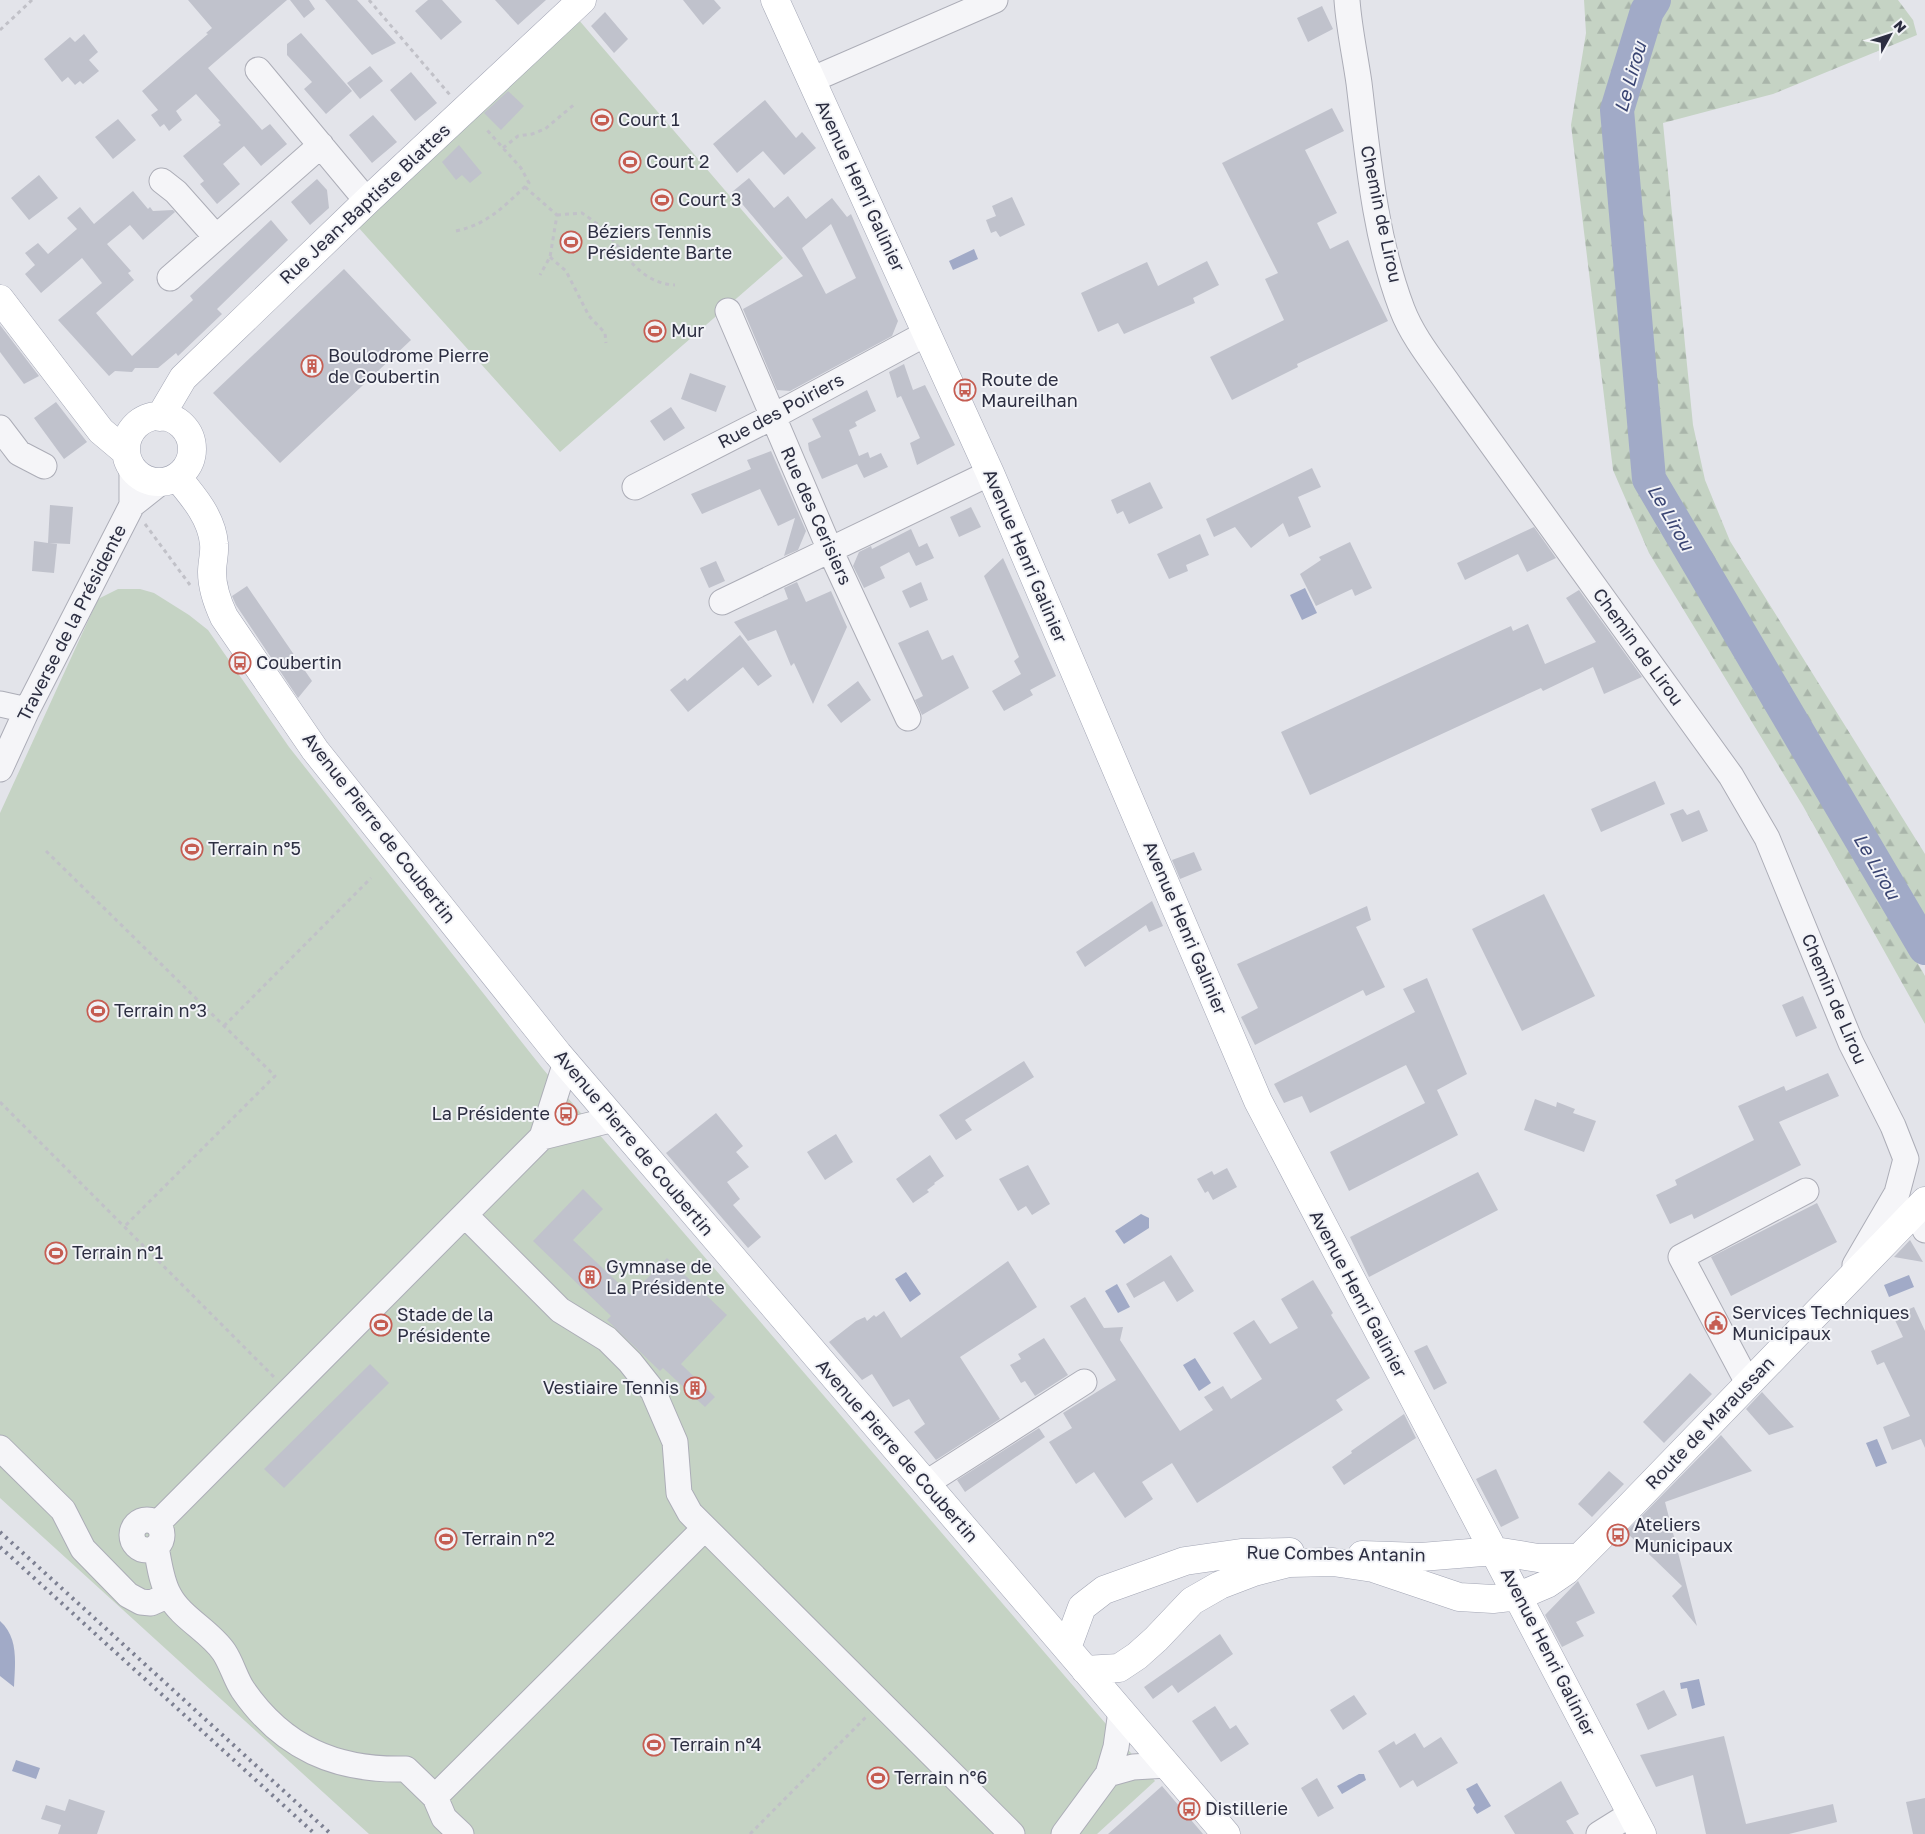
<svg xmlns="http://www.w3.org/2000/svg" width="1925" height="1834" font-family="'Golos Text',sans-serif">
	<defs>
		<pattern id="forest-firs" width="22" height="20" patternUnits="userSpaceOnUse" patternTransform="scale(1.25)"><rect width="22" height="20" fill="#c5d3c4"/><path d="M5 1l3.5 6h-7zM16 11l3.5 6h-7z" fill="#a9b5aa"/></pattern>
	</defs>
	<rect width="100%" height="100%" fill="#e3e4ea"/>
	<path fill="#c5d3c4" d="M578 19 783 258 560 452 358 227Z
		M118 589H140L154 593 189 615 208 630 289 747 543 1069 1155 1781 1097 1834H369L0 1498V813L98 599Z"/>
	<path fill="url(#forest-firs)" d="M1584 0H1898L1913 20 1917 35 1773 94 1663 123 1693 425 1705 480 1730 541 1925 854V935L1852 812 1837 821 1925 976V1024L1803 806 1649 553 1613 470 1571 125 1586 33Z"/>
	<path fill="#a1aac7" d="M974 249 978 259 953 270 949 261Z
		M1305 588 1317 613 1302 620 1290 595Z
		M1141 1214 1149 1218V1228L1124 1244 1115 1231Z
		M906 1272 921 1294 910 1302 895 1279Z
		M1909 1275 1914 1287 1889 1297 1884 1285Z
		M1117 1284 1130 1307 1118 1313 1105 1291Z
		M1195 1358 1211 1383 1199 1391 1183 1365Z
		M1877 1439 1887 1463 1876 1467 1866 1443Z
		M0 1621C19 1638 15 1663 14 1687L0 1676Z
		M1699 1679 1705 1705 1692 1709 1687 1688 1681 1689 1680 1683Z
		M16 1760 40 1768 36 1779 12 1771Z
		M1359 1774H1364L1366 1780 1342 1794 1337 1786Z
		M1477 1783 1491 1806 1477 1814 1473 1808 1475 1805 1466 1789Z"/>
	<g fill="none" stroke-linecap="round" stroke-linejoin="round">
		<path stroke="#a1aac7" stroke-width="34" d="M1654 0 1647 11 1617 110 1649 479 1925 948"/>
	</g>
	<path fill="#c0c2cc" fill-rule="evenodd" d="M188 0H287L208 68 262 130 270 124 287 144 261 166 244 146 223 164 240 184 217 204 200 184 204 181 183 156 221 125 218 122 220 121 196 94 176 111 182 120 169 131 164 124 160 127 151 115 158 110 142 91 208 34 206 33 212 28Z
		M290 0H309L315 9 304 18Z
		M325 0H357L396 43 372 55Z
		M428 0H442L462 22 441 40 415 11Z
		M495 0H546L518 25Z
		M683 0H714L721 8 703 25Z
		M1322 6 1333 29 1308 42 1297 18Z
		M605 12 628 39 614 53 591 26Z
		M301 33 352 91 326 114 304 89 312 82 287 55V44Z
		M84 34 98 52 89 60 99 71 83 84 80 81 75 85 68 77 62 82 44 59 70 37 75 42Z
		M370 66 383 81 360 99 347 83Z
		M411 72 437 103 415 121 390 90Z
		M508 91 524 106 501 130 484 113Z
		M765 100 796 138 802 132 816 148 784 175 763 151 737 173 713 144Z
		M1332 108 1344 131 1305 150 1337 213 1317 223 1330 249 1348 240 1388 321 1297 364 1298 367 1232 400 1210 357 1284 320 1265 279 1278 273 1222 163Z
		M373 115 397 142 372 163 349 135Z
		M118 119 136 140 113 159 95 137Z
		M459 145 482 173 470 183 462 175 456 180 442 162Z
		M39 175 58 198 29 220 11 198Z
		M749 178 774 208 788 196 806 219 832 198 847 217 851 214 898 321 892 336 790 391 777 390 743 309 803 276 732 192ZM831 224 856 278 826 294 802 248Z
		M317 179 327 190 329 208 310 225 291 202Z
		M133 191 148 209 150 207 153 211 173 210 175 212 143 240 130 225 107 244 131 271 128 273 134 280 96 313 132 356 193 300 190 296 271 220 288 240 217 309 222 314 178 356 176 353 158 368H135L132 372 115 371 109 376 58 320 102 283 82 258 41 293 25 274 35 265 25 253 38 243 48 254 77 229 67 218 80 207 94 224Z
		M1012 197 1025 225 1000 237 996 231 991 233 986 220 996 216 992 206Z
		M1207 261 1219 285 1193 298 1195 303 1124 334 1118 323 1098 332 1081 293 1147 262 1158 286Z
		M344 269 411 340 280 463 213 393Z
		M0 325 39 376 24 384 0 352Z
		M904 364 913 390 925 385 955 445 917 465 910 443 920 438 901 396 897 398 889 372Z
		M690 373 726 386 716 412 681 399Z
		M867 390 876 411 855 422 857 426 849 430 859 456 868 452 870 458 881 453 888 467 864 478 857 464 822 479 809 450 808 443 821 437 812 419Z
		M56 402 87 442 64 459 34 418Z
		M671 407 685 428 664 441 650 421Z
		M771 451 806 531 798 550 784 556 795 518 778 526 760 489 702 514 691 494 751 469 747 460Z
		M1312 468 1321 487 1298 497 1311 527 1289 537 1283 523 1251 548 1235 527 1214 537 1206 519Z
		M1150 482 1163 508 1129 524 1123 511 1117 514 1111 500Z
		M50 505 73 507 70 544 49 543 57 544 54 573 32 571 34 541 48 543Z
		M971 507 981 527 959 537 950 517Z
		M1534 527 1556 558 1527 572 1518 554 1465 580 1457 563Z
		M911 529 919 547 927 543 934 558 916 566 909 552 880 567 885 578 864 588 853 566 859 552 871 546 872 549Z
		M1200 534 1209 555 1186 565 1188 571 1169 579 1157 554Z
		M1350 542 1372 588 1355 596 1352 589 1316 606 1300 574 1321 560 1319 557Z
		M1003 558 1056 676 1030 690 1033 695 1004 711 992 691 1021 674 1014 661 1019 657 984 576Z
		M716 561 725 581 709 588 700 568Z
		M797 582 806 602 831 591 847 627 813 704 794 663 791 666 776 630 748 641 734 622 788 599 784 588Z
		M921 582 928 600 910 608 902 591Z
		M247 586 312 681 298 698 236 605 232 596Z
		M1579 590 1642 677 1604 694 1593 667 1543 691 1541 688 1310 795 1281 732 1511 626 1513 631 1528 624 1545 664 1596 642 1566 598Z
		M928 630 942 660 953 655 969 688 922 715 915 700 923 696 898 643Z
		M740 635 772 676 758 686 743 667 688 712 670 690 685 678 687 681Z
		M858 681 871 700 841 723 827 705Z
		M1655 781 1665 804 1601 832 1591 809Z
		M1683 809 1687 815 1699 810 1708 831 1682 842 1670 814Z
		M1194 852 1202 870 1180 879 1172 860Z
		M1544 894 1595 996 1522 1031 1472 929Z
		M1152 901 1163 926 1149 932 1146 925 1085 967 1076 952Z
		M1367 906 1371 920 1356 927 1385 987 1366 996 1363 990 1255 1045 1241 1017 1258 1008 1237 964Z
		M1427 978 1467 1074 1437 1090 1458 1135 1349 1191 1330 1152 1425 1103 1406 1065 1310 1113 1302 1096 1284 1103 1274 1084 1415 1012 1403 989Z
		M1803 996 1817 1028 1796 1037 1782 1005Z
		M1024 1061 1034 1077 965 1120 972 1130 956 1140 939 1115Z
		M1828 1073 1839 1096 1779 1122 1801 1165 1694 1219 1692 1214 1670 1224 1656 1195 1677 1185 1675 1180 1754 1140 1738 1106 1784 1086 1786 1091Z
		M1535 1099 1556 1107 1557 1102 1575 1109 1573 1113 1596 1121 1584 1152 1524 1130Z
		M716 1113 743 1146 736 1152 749 1167 727 1182 740 1199 733 1205 761 1237 748 1248 666 1153Z
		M836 1134 853 1162 825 1180 807 1152Z
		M930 1155 944 1176 934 1183 935 1184 927 1190 929 1192 913 1203 896 1179Z
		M1028 1165 1050 1204 1032 1215 1026 1206 1018 1211 999 1179Z
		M1227 1168 1237 1187 1213 1200 1208 1191 1205 1193 1197 1179 1212 1171 1214 1175Z
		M1478 1172 1498 1210 1369 1277 1350 1237Z
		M583 1189 603 1209 573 1240 631 1295 667 1258 727 1315 681 1364 715 1397 705 1407 663 1368 660 1371 607 1320 611 1316 533 1241Z
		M1817 1203 1837 1242 1731 1296 1711 1257Z
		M1910 1240 1923 1262 1894 1257Z
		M1171 1255 1194 1291 1177 1302 1164 1281 1134 1298 1126 1284Z
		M1008 1261 1037 1307 960 1357 1000 1419 936 1460 914 1432 925 1424 909 1399 893 1407 872 1374 862 1380 829 1342 856 1321 865 1317 867 1321 874 1315 876 1317 884 1311 901 1338Z
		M1313 1280 1333 1313 1331 1315 1370 1378 1336 1400 1343 1410 1197 1503 1172 1463 1142 1482 1153 1499 1125 1518 1094 1472 1076 1484 1049 1442 1072 1428 1063 1413 1116 1380 1070 1306 1085 1297 1104 1328 1123 1327 1120 1340 1180 1431 1213 1410 1204 1397 1223 1386 1231 1399 1262 1379 1233 1333 1254 1320 1270 1344 1298 1328 1281 1299Z
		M1914 1307 1925 1331V1448L1921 1439 1892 1450 1883 1427 1910 1416 1884 1362 1877 1365 1871 1351 1903 1337 1893 1316Z
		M1044 1338 1068 1375 1035 1396 1025 1381 1021 1383 1010 1365 1021 1359 1018 1354Z
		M1427 1345 1447 1383 1434 1390 1414 1351Z
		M370 1364 389 1383 284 1488 264 1469Z
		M1690 1373 1712 1394 1664 1443 1643 1422Z
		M1762 1392 1794 1427 1769 1435 1746 1409Z
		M1404 1414 1416 1438 1344 1485 1332 1467 1352 1453 1351 1451Z
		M1039 1428 1045 1437 965 1492 957 1480Z
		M1721 1435 1752 1471 1665 1502 1697 1626 1672 1596 1682 1586 1626 1532Z
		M1496 1469 1519 1518 1501 1527 1476 1479Z
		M1609 1471 1624 1484 1592 1517 1578 1504Z
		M1578 1581 1595 1613 1576 1622 1584 1636 1562 1647 1545 1615Z
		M1220 1634 1233 1654 1178 1693 1172 1685 1153 1699 1144 1687Z
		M1664 1690 1677 1715 1648 1730 1636 1704Z
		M1354 1695 1367 1714 1343 1730 1330 1710Z
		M1215 1706 1230 1729 1236 1725 1249 1744 1221 1762 1192 1721Z
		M1415 1733 1424 1748 1441 1737 1458 1763 1417 1787 1413 1780 1400 1788 1378 1751 1394 1741 1396 1745Z
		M1724 1736 1746 1824 1833 1804 1837 1822 1789 1834H1706L1693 1775 1656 1787 1640 1755Z
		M1317 1778 1334 1808 1318 1817 1301 1788Z
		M1561 1781 1579 1814 1566 1821 1574 1834H1515L1504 1816Z
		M1162 1786 1203 1834H1108Z
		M1925 1798V1834H1913L1906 1802Z
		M69 1799 105 1811 97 1834H58L61 1825 41 1819 46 1805 65 1811Z"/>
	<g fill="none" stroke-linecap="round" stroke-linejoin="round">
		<g stroke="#acadb7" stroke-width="27">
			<path id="minor" d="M1347 0C1349 28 1355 55 1359 83 1368 158 1375 238 1402 309 1413 338 1435 364 1452 389L1731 776 1767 838 1851 1043 1893 1126 1906 1159 1897 1193 1855 1265
				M258 70 367 201
				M811 80 995 0
				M162 181 176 192 216 237
				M170 278 321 145
				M728 311 830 550 908 718
				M0 428 19 453 44 466
				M635 487 772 417 927 333
				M132 505 161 482
				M722 602 990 473
				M0 704 27 710
				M0 769 27 710 132 505V468
				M566 1062 542 1137 614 1119
				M1918 1208 1925 1230
				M465 1215 560 1310 607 1339 630 1362 653 1391 675 1442 679 1493 690 1513 1012 1834
				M1748 1383 1681 1257 1806 1191
				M0 1448 63 1510 83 1549 128 1595 141 1602 151 1603 169 1595
				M925 1484 1084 1382
				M132 1535a15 15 0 1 1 30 0a15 15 0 1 1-30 0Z
				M157 1524 542 1137
				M156 1547C159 1562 161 1581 169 1595 181 1618 210 1631 224 1652 232 1664 235 1678 243 1690 283 1748 336 1771 406 1769L435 1797 705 1528
				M1108 1774 1133 1767 1167 1765
				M435 1797 444 1818 461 1834
				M1064 1834 1108 1774 1116 1747 1121 1711
				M1599 1834 1631 1814"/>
		</g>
		<g stroke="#a3a6b5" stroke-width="29">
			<path id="major" d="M775 0 990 473 1258 1101 1642 1834
				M0 299 101 431 126 452
				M126 449a33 33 0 1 1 66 0a33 33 0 1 1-66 0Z
				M160 417 183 378 367 201 582 0
				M177 477C193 496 212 518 214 544 215 553 212 563 212 572 212 588 217 602 224 617L315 750 558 1054 1226 1834
				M1362 1555 1421 1557 1495 1551 1538 1558H1578
				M1067 1648 1082 1607 1104 1590 1185 1561 1241 1553 1290 1552
				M1085 1670 1119 1668 1137 1656 1156 1639 1192 1601 1220 1585 1254 1572 1289 1563 1333 1562 1373 1568 1459 1597 1493 1599 1519 1596 1547 1584 1566 1571 1604 1533 1925 1201"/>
		</g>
		<path stroke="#c1c1c8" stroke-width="3" stroke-dasharray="4 4" stroke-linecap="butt" d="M369 0 450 95
			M0 30 32 0
			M503 148 518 136 532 134 545 129 576 103
			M525 187 557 215 550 257 540 275
			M557 215 582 213C589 218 597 223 604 230 626 253 639 283 675 285
			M456 231C489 224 505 205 529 183L521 168 487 130
			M550 257 566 271 589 316 605 333 606 343
			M145 524 190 585
			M46 851 275 1076 124 1227
			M224 1026 371 878
			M0 1102 274 1377
			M750 1834 866 1717"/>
		<use href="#minor" stroke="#f5f5f8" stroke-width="25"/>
		<use href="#major" stroke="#fff" stroke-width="28"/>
		<path stroke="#7d8092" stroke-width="4" stroke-dasharray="2.5 5" stroke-linecap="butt" d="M0 1532 331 1834
			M0 1547 315 1834"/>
	</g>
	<defs>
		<g id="stadium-ring" transform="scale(1.125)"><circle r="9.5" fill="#f2f3f7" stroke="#c55d52" stroke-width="1.5"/><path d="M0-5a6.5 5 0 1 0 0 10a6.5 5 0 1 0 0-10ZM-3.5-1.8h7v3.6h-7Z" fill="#c55d52"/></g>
		<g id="building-ring" transform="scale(1.125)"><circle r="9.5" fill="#f2f3f7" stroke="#c55d52" stroke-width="1.5"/><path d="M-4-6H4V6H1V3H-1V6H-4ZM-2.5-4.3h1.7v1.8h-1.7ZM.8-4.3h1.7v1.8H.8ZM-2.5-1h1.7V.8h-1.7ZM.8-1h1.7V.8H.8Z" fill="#c55d52"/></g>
		<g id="bus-ring" transform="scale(1.125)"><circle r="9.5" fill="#f2f3f7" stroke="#c55d52" stroke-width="1.5"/><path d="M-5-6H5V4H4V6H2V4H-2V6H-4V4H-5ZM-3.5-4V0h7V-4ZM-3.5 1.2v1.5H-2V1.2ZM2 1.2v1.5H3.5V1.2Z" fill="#c55d52"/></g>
		<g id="civic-ring" transform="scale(1.125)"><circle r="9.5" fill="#f2f3f7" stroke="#c55d52" stroke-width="1.5"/><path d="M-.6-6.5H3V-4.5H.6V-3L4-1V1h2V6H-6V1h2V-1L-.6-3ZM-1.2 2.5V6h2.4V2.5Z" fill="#c55d52"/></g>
	</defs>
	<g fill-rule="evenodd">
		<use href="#stadium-ring" x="602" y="120"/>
		<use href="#stadium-ring" x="630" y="162"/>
		<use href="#stadium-ring" x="662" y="200"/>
		<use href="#stadium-ring" x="571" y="242"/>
		<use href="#stadium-ring" x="655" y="331"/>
		<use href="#building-ring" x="312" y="366"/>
		<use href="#bus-ring" x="965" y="390"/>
		<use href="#bus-ring" x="240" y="663"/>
		<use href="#stadium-ring" x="192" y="849"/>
		<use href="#stadium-ring" x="98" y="1011"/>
		<use href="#bus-ring" x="566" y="1114"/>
		<use href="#stadium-ring" x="56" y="1253"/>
		<use href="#building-ring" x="590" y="1277"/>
		<use href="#civic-ring" x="1716" y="1323"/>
		<use href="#stadium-ring" x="381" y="1325"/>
		<use href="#building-ring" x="695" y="1388"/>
		<use href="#bus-ring" x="1618" y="1535"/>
		<use href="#stadium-ring" x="446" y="1539"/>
		<use href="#stadium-ring" x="654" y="1745"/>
		<use href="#stadium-ring" x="878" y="1778"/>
		<use href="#bus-ring" x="1189" y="1809"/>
	</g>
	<g text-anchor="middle" stroke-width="4" stroke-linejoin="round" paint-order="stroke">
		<g font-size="18" fill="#2c2e41" stroke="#f2f3f7" text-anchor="start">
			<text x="618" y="126">Court 1</text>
			<text x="646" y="168">Court 2</text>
			<text x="678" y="206">Court 3</text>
			<text x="587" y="238">Béziers Tennis<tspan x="587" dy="21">Présidente Barte</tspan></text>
			<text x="671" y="337">Mur</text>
			<text x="328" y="362">Boulodrome Pierre<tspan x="328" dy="21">de Coubertin</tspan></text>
			<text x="981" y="386">Route de<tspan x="981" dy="21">Maureilhan</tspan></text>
			<text x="256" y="669">Coubertin</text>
			<text x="208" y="855">Terrain n°5</text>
			<text x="114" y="1017">Terrain n°3</text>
			<text x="550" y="1120" text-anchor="end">La Présidente</text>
			<text x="72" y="1259">Terrain n°1</text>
			<text x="606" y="1273">Gymnase de<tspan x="606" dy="21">La Présidente</tspan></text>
			<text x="1732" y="1319">Services Techniques<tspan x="1732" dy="21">Municipaux</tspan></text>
			<text x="397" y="1321">Stade de la<tspan x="397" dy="21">Présidente</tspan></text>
			<text x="679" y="1394" text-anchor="end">Vestiaire Tennis</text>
			<text x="1634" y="1531">Ateliers<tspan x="1634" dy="21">Municipaux</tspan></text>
			<text x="462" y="1545">Terrain n°2</text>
			<text x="670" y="1751">Terrain n°4</text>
			<text x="894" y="1784">Terrain n°6</text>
			<text x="1205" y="1815">Distillerie</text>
		</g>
		<g font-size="18" fill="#2c2e41" stroke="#f2f3f7">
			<text transform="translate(860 186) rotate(65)" y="6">Avenue Henri Galinier</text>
			<text transform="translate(365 204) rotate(-43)" y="6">Rue Jean-Baptiste Blattes</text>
			<text transform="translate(1381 214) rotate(78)" y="6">Chemin de Lirou</text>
			<text transform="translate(781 411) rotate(-28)" y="6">Rue des Poiriers</text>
			<text transform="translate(816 516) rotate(66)" y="6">Rue des Cerisiers</text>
			<text transform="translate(1025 556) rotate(67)" y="6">Avenue Henri Galinier</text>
			<text transform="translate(72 623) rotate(-63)" y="6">Traverse de la Présidente</text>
			<text transform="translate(1638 647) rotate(54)" y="6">Chemin de Lirou</text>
			<text transform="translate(379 828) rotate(52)" y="6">Avenue Pierre de Coubertin</text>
			<text transform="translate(1185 928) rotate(67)" y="6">Avenue Henri Galinier</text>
			<text transform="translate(1834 999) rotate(67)" y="6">Chemin de Lirou</text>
			<text transform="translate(634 1143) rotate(50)" y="6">Avenue Pierre de Coubertin</text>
			<text transform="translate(1358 1294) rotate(62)" y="6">Avenue Henri Galinier</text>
			<text transform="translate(1710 1423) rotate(-46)" y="6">Route de Maraussan</text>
			<text transform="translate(897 1451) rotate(49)" y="6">Avenue Pierre de Coubertin</text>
			<text transform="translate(1336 1554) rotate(1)" y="6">Rue Combes Antanin</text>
			<text transform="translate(1548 1652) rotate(63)" y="6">Avenue Henri Galinier</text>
		</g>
		<g font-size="19" font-style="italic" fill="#394472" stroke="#f2f3f7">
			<text transform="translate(1630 77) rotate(-74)" y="7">Le Lirou</text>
			<text transform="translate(1671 517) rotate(60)" y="7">Le Lirou</text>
			<text transform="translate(1877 866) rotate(60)" y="7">Le Lirou</text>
		</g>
	</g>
	<g transform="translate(1890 35) rotate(50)" stroke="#f2f3f7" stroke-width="4" paint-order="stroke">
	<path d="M0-4L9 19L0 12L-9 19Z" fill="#2c2e41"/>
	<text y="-8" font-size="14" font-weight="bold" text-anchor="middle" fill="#2c2e41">N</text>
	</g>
</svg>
